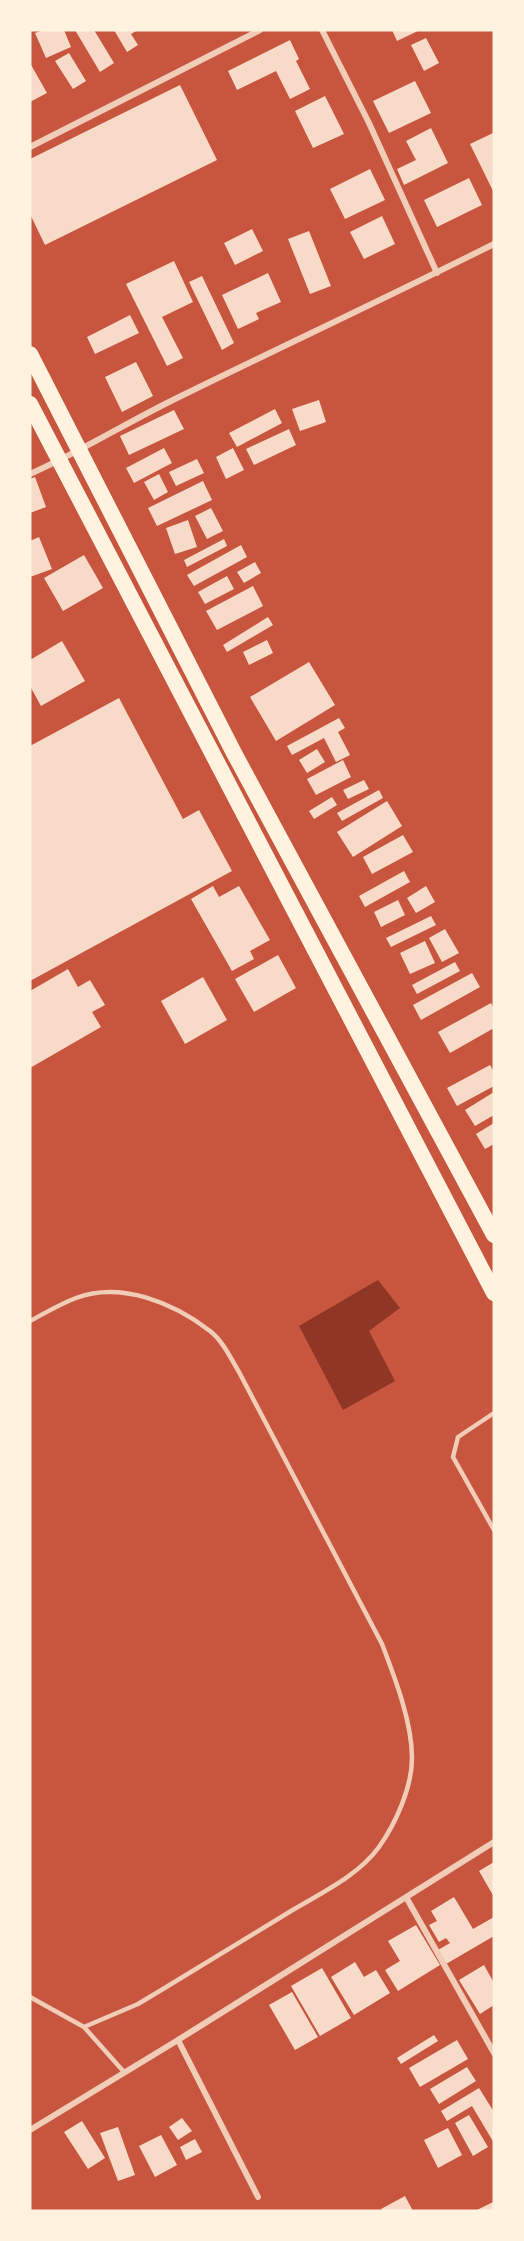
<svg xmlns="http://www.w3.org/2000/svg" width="524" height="2241" font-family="'Fira Sans Condensed',sans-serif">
	<rect width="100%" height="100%" fill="#c8553d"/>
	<path fill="#8f3625" d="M378 1280 400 1308 369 1331 395 1381 343 1410 299 1326Z"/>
	<path fill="#f7dbc8" d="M43 30H64L71 47 46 58 35 33Z
		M75 30H94L114 63 100 72Z
		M114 30H138L131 34 138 45 127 52Z
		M392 30H420L397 41Z
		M426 38 439 63 424 71 411 45Z
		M290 40 299 59 296 61 310 89 290 99 276 71 237 90 228 71Z
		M69 53 86 81 73 89 55 61Z
		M30 63 47 93 30 102Z
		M415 81 431 113 389 133 373 101Z
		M180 85 217 160 45 245 30 214V159Z
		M325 96 344 134 313 148 295 111Z
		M431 128 448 163 404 185 397 169 416 160 406 141Z
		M493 133 494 134V193L470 144Z
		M370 169 385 200 345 219 330 189Z
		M469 178 482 205 437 227 424 200Z
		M382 216 395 244 364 259 350 232Z
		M252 229 263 251 235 265 224 243Z
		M309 231 331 286 310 294 288 239Z
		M174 261 193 302 162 317 183 358 167 366 126 284Z
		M268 273 281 302 256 313 259 319 238 329 222 295Z
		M202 276 234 343 222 350 189 282Z
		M130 315 139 333 95 354 87 337Z
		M136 362 153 396 122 412 105 377Z
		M319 400 326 422 300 431 292 409Z
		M275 409 282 423 237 447 229 433Z
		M174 410 184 429 129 455 120 436Z
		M289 429 296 445 254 465 246 449Z
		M164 448 172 463 134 483 126 468Z
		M233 448 244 470 226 479 216 457Z
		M197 459 204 473 176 486 169 472Z
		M159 474 168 492 154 500 144 482Z
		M35 477 46 507 30 513V479Z
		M203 481 212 500 157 526 148 508Z
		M211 508 223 531 207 539 195 516Z
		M188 520 197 547 175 554 166 528Z
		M39 537 52 569 30 577V541Z
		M224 539 227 546 187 567 184 560Z
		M241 545 247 557 194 586 187 575Z
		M84 555 103 588 63 611 44 578Z
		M255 562 261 573 244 583 237 572Z
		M227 576 234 589 205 604 198 592Z
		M253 586 263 606 217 630 206 611Z
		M268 617 273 625 227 652 223 645Z
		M267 640 273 653 249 665 243 652Z
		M62 641 85 681 41 706 30 686V660Z
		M309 662 335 705 276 741 250 697Z
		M119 698 183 819 199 810 232 871 30 981V746Z
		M339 718 345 728 338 732 350 755 336 762 324 738 292 755 287 746Z
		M317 749 325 762 307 773 299 760Z
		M343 760 351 777 316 795 307 779Z
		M364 780 369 789 348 799 343 790Z
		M379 790 383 798 342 821 337 813Z
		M332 797 337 805 314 819 309 811Z
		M387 801 402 826 353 857 337 832Z
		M403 835 413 852 372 874 363 857Z
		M404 871 410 882 365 907 359 896Z
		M213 886 219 897 239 886 270 940 250 951 254 959 232 971 191 899Z
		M426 886 435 902 416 913 407 898Z
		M398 900 405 915 381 927 374 912Z
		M431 916 436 925 391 947 386 938Z
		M445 929 459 953 442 962 429 938Z
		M425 941 435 963 410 974 400 953Z
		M278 955 296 988 254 1012 235 979Z
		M455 962 460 971 417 994 412 985Z
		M68 969 78 987 90 980 105 1005 92 1012 101 1027 30 1068V991Z
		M472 973 480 987 421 1020 413 1005Z
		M203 977 227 1020 185 1044 161 1001Z
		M491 1003 494 1009V1028L450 1053 438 1032Z
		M490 1065 494 1072V1086L457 1106 447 1088Z
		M494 1092V1115L475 1126 465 1110Z
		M494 1123V1144L485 1149 476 1134Z
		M494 1862V1897L479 1871Z
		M454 1897 473 1929 494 1917V1936L446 1964 438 1950 450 1943 446 1938 439 1942 429 1925 437 1921 431 1911Z
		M416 1925 440 1965 398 1991 385 1970 400 1961 388 1941Z
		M355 1962 364 1977 376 1970 390 1993 354 2015 331 1977Z
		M484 1965 494 1983V2005L480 2014 459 1980Z
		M322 1968 351 2018 320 2036 291 1986Z
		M292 1992 318 2037 295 2050 269 2005Z
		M434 2035 438 2041 401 2064 397 2058Z
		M457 2040 468 2059 420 2087 409 2068Z
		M467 2067 476 2081 439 2104 430 2089Z
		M479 2088 494 2112V2143L472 2106 447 2121 441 2111Z
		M469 2115 488 2147 473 2156 455 2123Z
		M182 2118 192 2131 178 2140 169 2127Z
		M82 2121 105 2158 88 2169 64 2132Z
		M118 2127 135 2175 118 2181 100 2133Z
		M448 2128 462 2155 438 2168 424 2140Z
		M161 2135 177 2165 155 2177 139 2146Z
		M195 2139 202 2152 186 2160 180 2147Z
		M405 2196 413 2211H382L381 2209Z
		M493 2202 494 2211H475Z"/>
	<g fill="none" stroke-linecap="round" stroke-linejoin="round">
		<path stroke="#f1ccb7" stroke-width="4.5" d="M30 1321C45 1313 60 1304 76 1298 121 1281 174 1303 210 1331 223 1341 231 1359 239 1372L382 1644C395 1678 412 1722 412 1758 412 1787 396 1823 379 1847 358 1876 321 1893 291 1911 249 1937 206 1963 163 1989L138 2004 84 2027 30 1997
			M494 1413 458 1437 453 1457 494 1530
			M84 2027 124 2072"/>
		<path stroke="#f1ccb7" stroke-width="6" d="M322 30 369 123 437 273
			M30 147 260 30
			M30 474C80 452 126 423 175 399 281 347 388 297 494 244
			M406 1897 494 2053
			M178 2040 258 2197
			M30 2130 178 2040 494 1842"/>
		<path stroke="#fff3e0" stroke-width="16" d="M30 354 234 753 494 1235
			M30 404 494 1293"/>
	</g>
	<rect width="524" height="2241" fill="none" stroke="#fff3e0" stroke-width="63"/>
</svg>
